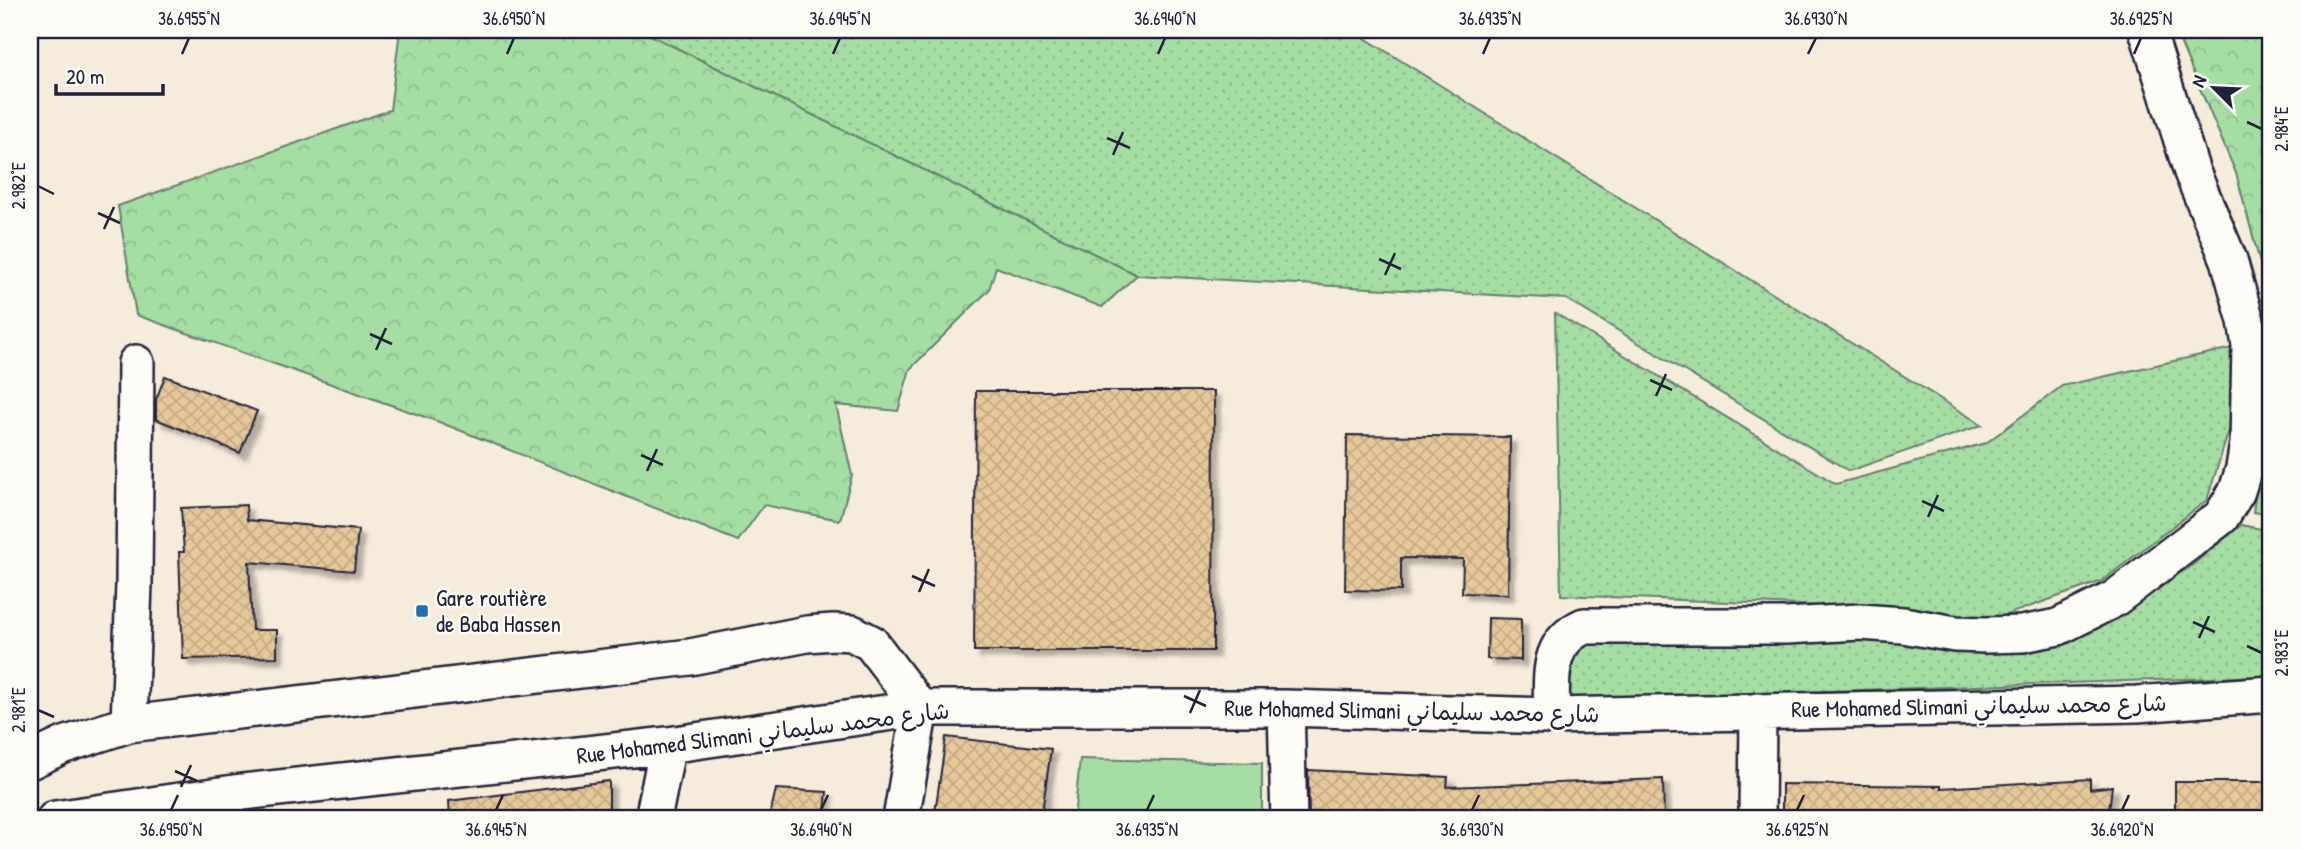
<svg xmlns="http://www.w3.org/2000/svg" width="2301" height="849" font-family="'Patrick Hand','Playpen Sans Arabic',sans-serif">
	<defs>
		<pattern id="grass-dots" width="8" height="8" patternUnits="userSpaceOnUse" patternTransform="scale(1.75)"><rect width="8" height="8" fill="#a4dea3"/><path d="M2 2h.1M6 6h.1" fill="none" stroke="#8dbe8d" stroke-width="1.8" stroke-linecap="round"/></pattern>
		<pattern id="forest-crowns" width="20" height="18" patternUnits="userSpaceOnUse" patternTransform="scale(1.75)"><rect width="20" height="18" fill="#a4dea3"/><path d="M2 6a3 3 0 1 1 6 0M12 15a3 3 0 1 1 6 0" fill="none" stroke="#8dbe8d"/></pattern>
		<pattern id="building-cross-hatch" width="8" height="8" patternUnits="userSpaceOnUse" patternTransform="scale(1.75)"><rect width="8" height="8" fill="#e6c899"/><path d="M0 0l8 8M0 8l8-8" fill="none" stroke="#c5ac85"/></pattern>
		<filter id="shadow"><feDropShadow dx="6" dy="6" stdDeviation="2" flood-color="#0004"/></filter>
	</defs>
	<rect width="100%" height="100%" fill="#f6ecdb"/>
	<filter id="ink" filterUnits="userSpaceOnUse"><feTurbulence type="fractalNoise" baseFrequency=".0143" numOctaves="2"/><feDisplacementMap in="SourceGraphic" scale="14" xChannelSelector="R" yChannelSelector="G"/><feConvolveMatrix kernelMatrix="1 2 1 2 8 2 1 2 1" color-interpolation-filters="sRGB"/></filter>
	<g filter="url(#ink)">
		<path fill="url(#grass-dots)" stroke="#63806f" stroke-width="2" d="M640 30H1352L1982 425 1849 471 1566 299 1137 275Z
			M1555 313 1836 484 1986 443 2062 386 2232 348 2238 402 2207 500 2102 581 1992 620 1874 608 1561 595Z
			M2241 525 2271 531V676L1565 700 1566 654 1579 642 1878 637 2052 648 2189 568Z"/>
		<path fill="url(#forest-crowns)" stroke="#63806f" stroke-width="2" d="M400 30H640L1137 275 1102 307 996 267 989 290 910 369 898 411 836 405 852 475 840 520 764 505 738 541 439 422 136 315 118 206 390 110Z
			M2175 30H2271V304L2236 173Z
			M2271 376V515L2253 512Z"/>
		<path fill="#a4dea3" stroke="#63806f" stroke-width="2" d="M1080 759 1262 763V819H1074Z"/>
		<path fill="url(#building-cross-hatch)" stroke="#22223b" stroke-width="2" filter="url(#shadow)" d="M165 376 257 411 240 453 156 419V400Z
			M976 391H1214L1213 651H974Z
			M1347 435 1510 437 1508 594 1462 593 1463 559 1401 558V591L1345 590Z
			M246 505 247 520 358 530 354 571 249 562 252 630H277V657L183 659 179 552H184L181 508Z
			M1488 618 1521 619V660L1487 659Z
			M946 737 1051 749 1041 819H934Z
			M1308 770 1448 777 1447 787 1663 779 1664 819H1309Z
			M2090 779V789L2112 786 2108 819H1782V784L1941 786V788Z
			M609 781V819H450L449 801Z
			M2175 782H2271V819H2175Z
			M776 789 827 792 824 819H769Z"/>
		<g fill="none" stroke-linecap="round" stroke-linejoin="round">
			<g stroke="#22223b" stroke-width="40">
				<path id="minor" d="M1286 708 1289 819
					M1551 716C1553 679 1544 644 1584 626H1786L1860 622 1903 625 1955 634 1986 635 2022 634 2058 627 2114 599 2221 517 2237 491 2244 468 2248 443 2250 345 2246 321 2229 260 2192 172 2147 30
					M129 724 134 584 136 363
					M30 761 64 745 129 724 690 657 807 634 833 632 852 633 871 643 920 708 901 819
					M55 819 234 793 668 745 920 708H1286L1551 716 2137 704 2271 694
					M653 819 668 745
					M1757 819 1758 711"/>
			</g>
			<use href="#minor" stroke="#fdfcf7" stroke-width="35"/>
		</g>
	</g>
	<path fill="none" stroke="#22223b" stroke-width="2.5" d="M182 54 189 38M507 54 514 38M833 54 840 38M1158 54 1165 38M1483 54 1490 38M1808 54 1816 38M2134 54 2141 38M2247 122 2262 129M1107 138 1130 148M1113 155 1123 132M38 186 54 194M98 213 120 223M104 229 114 207M1379 259 1401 269M1385 275 1395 253M370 334 392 344M376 350 386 328M1650 380 1672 390M1656 396 1666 374M641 455 663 465M647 471 657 449M1922 501 1944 511M1928 517 1938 495M912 576 935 586M919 592 929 569M2193 622 2215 632M2199 638 2209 616M2247 646 2262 653M1184 696 1206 706M38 710 54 717M1190 713 1200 690M175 771 197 781M181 787 191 765M171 810 178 795M496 810 503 795M821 810 828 795M1147 810 1154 795M1472 810 1479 795M1797 810 1804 795M2122 810 2129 795"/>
	<rect fill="#1f6fb2" stroke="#fdfcf7" stroke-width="2.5" x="415" y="604" width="14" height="14" rx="3.5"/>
	<g text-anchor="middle" stroke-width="5" stroke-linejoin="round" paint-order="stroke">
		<g font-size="23" fill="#22223b" stroke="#fdfcf7" text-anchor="start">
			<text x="436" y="606">Gare routière<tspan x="436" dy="26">de Baba Hassen</tspan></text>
		</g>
		<g font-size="23" fill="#22223b" stroke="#fdfcf7">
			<text transform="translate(1979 706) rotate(-1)" y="8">Rue Mohamed Slimani شارع محمد سليماني</text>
			<text transform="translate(1412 711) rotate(1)" y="8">Rue Mohamed Slimani شارع محمد سليماني</text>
			<text transform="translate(763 733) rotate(-7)" y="8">Rue Mohamed Slimani شارع محمد سليماني</text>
		</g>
	</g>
	<rect width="2301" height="849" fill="none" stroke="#fdfcf7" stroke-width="77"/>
	<g transform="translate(2214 88) rotate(294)" stroke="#fdfcf7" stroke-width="5" paint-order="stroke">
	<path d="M0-5L12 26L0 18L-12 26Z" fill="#22223b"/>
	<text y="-10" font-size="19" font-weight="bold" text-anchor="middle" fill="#22223b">N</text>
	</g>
	<path d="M56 84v10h107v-10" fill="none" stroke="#22223b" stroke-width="3.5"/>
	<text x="66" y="84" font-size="21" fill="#22223b" stroke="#fdfcf7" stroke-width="5" paint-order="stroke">20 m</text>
	<rect x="38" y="38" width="2224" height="772" fill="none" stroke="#22223b" stroke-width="2.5"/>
	<g font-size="18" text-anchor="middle" fill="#22223b">
		<text x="189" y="25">36.6955°N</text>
		<text x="514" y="25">36.6950°N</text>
		<text x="840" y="25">36.6945°N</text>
		<text x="1165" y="25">36.6940°N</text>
		<text x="1490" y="25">36.6935°N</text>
		<text x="1816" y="25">36.6930°N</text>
		<text x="2141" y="25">36.6925°N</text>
		<text transform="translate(2282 129) rotate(-90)" y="6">2.984°E</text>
		<text transform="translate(19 186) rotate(-90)" y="6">2.982°E</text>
		<text transform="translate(2282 653) rotate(-90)" y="6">2.983°E</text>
		<text transform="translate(19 710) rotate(-90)" y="6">2.981°E</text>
		<text x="171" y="836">36.6950°N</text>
		<text x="496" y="836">36.6945°N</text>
		<text x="821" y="836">36.6940°N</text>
		<text x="1147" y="836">36.6935°N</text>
		<text x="1472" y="836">36.6930°N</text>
		<text x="1797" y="836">36.6925°N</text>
		<text x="2122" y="836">36.6920°N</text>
	</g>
</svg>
